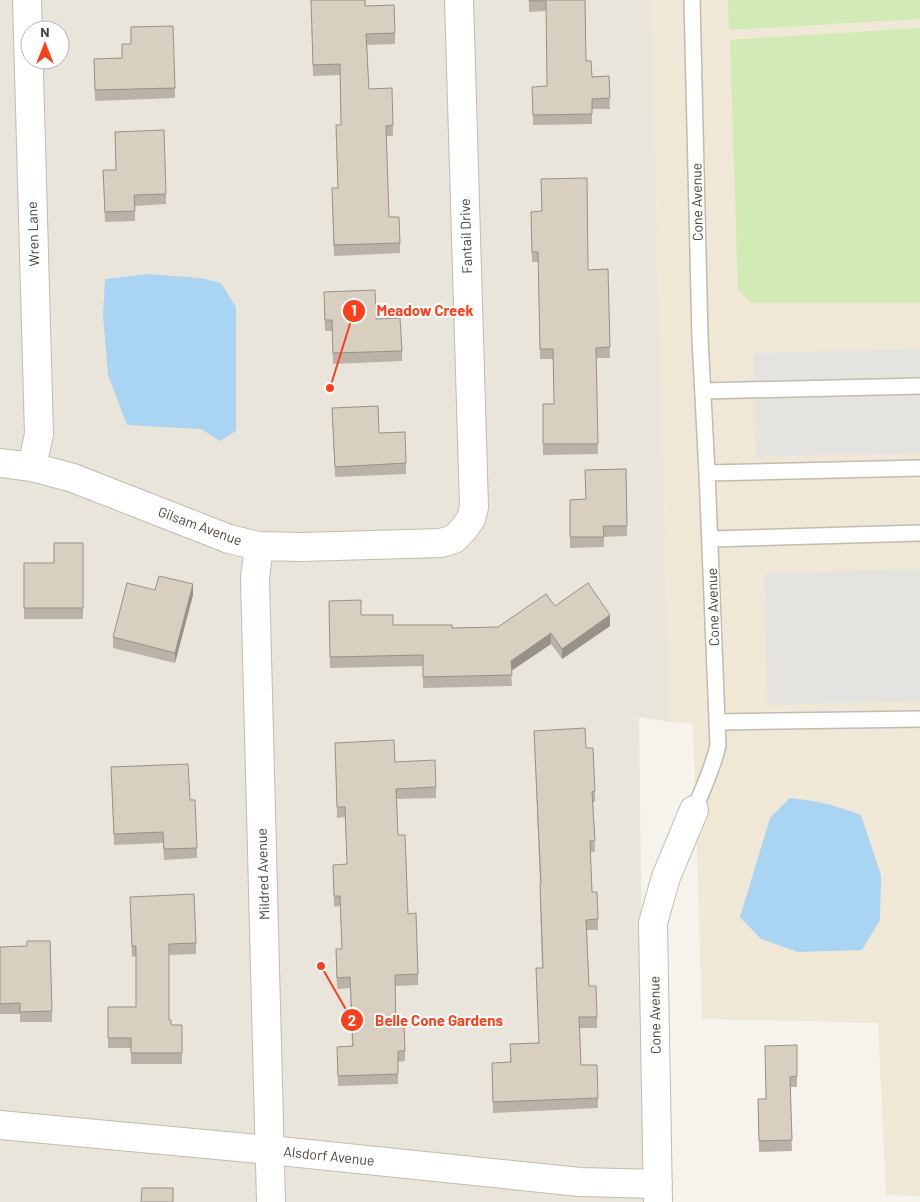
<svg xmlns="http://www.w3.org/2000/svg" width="920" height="1202" font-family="Barlow,sans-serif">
	<rect width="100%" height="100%" fill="#f6f3ec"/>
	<path fill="#eae5da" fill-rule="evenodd" d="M0 0H651L670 722 639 717 645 1202H0ZM30 30H60V60H30Z"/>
	<path fill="#efe8d6" d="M651 0H920V1196L886 1195 878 1023 702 1019 693 724 670 722Z"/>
	<path fill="#d2eab5" d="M728 0H920V19L729 30Z
		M920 28V303H751L738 290 730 40Z"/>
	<path fill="#e5e3e0" d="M920 349V453L756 457 754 353Z
		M920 569V701L767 705 764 573Z"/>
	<path fill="#a9d4f2" d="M148 274 200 278 221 283 236 307V431L220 441 201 429 127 425 108 375 103 316 105 279Z
		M790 798C818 801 835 805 861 815L881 875 880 920 862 950 798 952 761 939 740 917 770 818Z"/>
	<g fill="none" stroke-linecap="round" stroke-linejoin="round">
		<g stroke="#c2bbae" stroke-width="18">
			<path id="lane" d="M692 0 700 338 707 473 718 745C713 768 703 789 694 810
				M703 391 920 386
				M707 473 920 468
				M710 539 920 533
				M717 722 920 719"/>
		</g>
		<g stroke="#c2bbae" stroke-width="30">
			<path id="street" d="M27 0 39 434 32 467
				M0 463 32 467 73 478 229 539 259 546 302 547 441 543 454 539 463 530 471 519 474 507 459 0
				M259 546 255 578 271 1202
				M0 1125 270 1150 580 1182 658 1184
				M658 1202 653 923 666 877 694 810"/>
		</g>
		<use href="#lane" stroke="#fff" stroke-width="15"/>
		<use href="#street" stroke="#fff" stroke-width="28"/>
	</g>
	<path fill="#bab2a6" d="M311 0 365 6 395 33V44L367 45 369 89 393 125V136H386L389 217 400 243V253L334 256 332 198 338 188 336 125H341L340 75 313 76Z
		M529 0H585L586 61 592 77 609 76 610 109H592V124L533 125 532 87 547 86 546 11 529 12Z
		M131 27 175 88V98L95 101 94 59 122 58 131 44Z
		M115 132 166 194V204L135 206V221L105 222 103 170H116Z
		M531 212 588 270 608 269 610 358H596L598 454 543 455V404H554L553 359H540L538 262H532Z
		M324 302 376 319 402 351V361L333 364 332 331H325Z
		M332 408 379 433 406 463V474L335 477Z
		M626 469 627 536 604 537V547L570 548V500L585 499Z
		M83 543V619H24V563H54Z
		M193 595 175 663 113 648V637Z
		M329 601 361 615 393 625 452 628 498 627 555 606 610 626 562 659 551 644 511 671 512 686 423 688V666L330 668Z
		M534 731 586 748 595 791V802H593L595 852H590L592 892 598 919V930H587L589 986 597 1017V1028H580L581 1065 598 1098V1108L493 1113 492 1074 510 1062V1044L539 1043 536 968H542L540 895V884Z
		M335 743 395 762 436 787V798L397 799 398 835 408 914 418 974V985L395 986 396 1025 405 1051V1061L398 1062V1084L338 1086 337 1057 352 1046 350 988 337 989 336 959 342 949 340 906 334 907 333 865 347 864 345 817 337 818Z
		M111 767 190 800 197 848V858L164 860 163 843 114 845Z
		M130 897 196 943V954L169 955V1020L171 1025H182V1064H131V1048H108V1007H136V956L132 957Z
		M0 947 52 1011V1022H20V1014H0Z
		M797 1045V1087H790L792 1151 759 1152 758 1099H766Z"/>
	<path fill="#979187" d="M193 584V595L175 663V653Z
		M610 615V626L562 659V649Z
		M551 633V644L511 671V661Z"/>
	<path fill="#d8cfc1" stroke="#979187" d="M311 0H365V6L394 5 395 33 366 34 369 89 392 88 393 125 386 126 389 217H399L400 243 334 245 332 188H338L336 125H341L340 64 313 65Z
		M529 0H585L586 61H591L592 77 609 76 610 98 592 99V114L533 115 532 87 547 86 546 1H529Z
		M173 26 175 88 95 90 94 59 122 58V44H131V27Z
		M164 130 166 194 134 195 135 211 105 212 103 170H116L115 132Z
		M587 178 588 270 608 269 610 347 596 348 598 444H543V404H554L553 349H540L538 252H532L531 212 542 211 541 179Z
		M375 290 376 319 400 318 402 351 333 353 332 320H325L324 292Z
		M378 406 379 433 405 432 406 463 335 467 332 408Z
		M626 469 627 526H603L604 537H570V500L586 499 585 470Z
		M54 543H83V608H24V563H54Z
		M159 576 193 584 175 653 113 637 127 583 155 590Z
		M588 583 610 615 562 649 551 633 511 661 512 675 423 677V655L330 657 329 601 361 600V615H393V625H452V628L498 627 546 594 555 606Z
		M585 728 586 748H593L595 791 592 792 595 841H590L592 892H597L598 919 586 920 589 986H596L597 1017H579L581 1065H597L598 1098 493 1102 492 1063 511 1062 510 1044 539 1043 536 968H543L540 884H541L534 731Z
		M394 740 395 762 435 760 436 787 396 789 398 835H405L408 914 416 913 418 974 395 975 396 1025 404 1024 405 1051H398V1074L338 1076 337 1047 353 1046 350 977 337 978 336 949H342L340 896H334L333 865 347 864 345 807H337L335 743Z
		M188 764 190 800H195L197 848 164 849 163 832 114 834 111 767Z
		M194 894 196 943 169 944V1020H171V1025H182V1053H131V1038H108V1007H136V946H132L130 897Z
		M27 941H50L52 1011 20 1012V1003L0 1004V947L27 946Z
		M797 1045V1076L790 1077 792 1140 759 1141 758 1099H766L765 1046Z
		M142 1188H173V1202H141Z"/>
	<g text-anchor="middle" stroke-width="4" stroke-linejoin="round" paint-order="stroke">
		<g font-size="14" fill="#4b4439" stroke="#fff">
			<text transform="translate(697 202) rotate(-91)" y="5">Cone Avenue</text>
			<text transform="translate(33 234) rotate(-92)" y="5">Wren Lane</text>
			<text transform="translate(466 236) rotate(-92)" y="5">Fantail Drive</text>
			<text transform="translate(200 526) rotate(20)" y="5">Gilsam Avenue</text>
			<text transform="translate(713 607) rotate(-92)" y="5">Cone Avenue</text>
			<text transform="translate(263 874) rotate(-92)" y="5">Mildred Avenue</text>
			<text transform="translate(655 1015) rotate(-91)" y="5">Cone Avenue</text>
			<text transform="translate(329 1156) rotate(6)" y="5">Alsdorf Avenue</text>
		</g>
	</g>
	<path fill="none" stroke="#fc3f1d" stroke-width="2" d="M330 388L354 311M321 966L352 1020"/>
	<g fill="#fc3f1d" stroke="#fff" stroke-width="2">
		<circle cx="330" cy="388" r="5"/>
		<circle cx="321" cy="966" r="5"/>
		<circle cx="354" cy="311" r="12"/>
		<circle cx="352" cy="1020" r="12"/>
	</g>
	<g font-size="15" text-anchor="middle" font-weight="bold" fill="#fff">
		<text x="354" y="316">1</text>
		<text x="352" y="1026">2</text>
	</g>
	<g font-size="15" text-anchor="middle" font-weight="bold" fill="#fc3f1d" stroke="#fff" stroke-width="4" stroke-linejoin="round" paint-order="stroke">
		<text x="425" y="316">Meadow Creek</text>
		<text x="439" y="1026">Belle Cone Gardens</text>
	</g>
	<g transform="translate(45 45)"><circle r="24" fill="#ffffff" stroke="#b7b4b0"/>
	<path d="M0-4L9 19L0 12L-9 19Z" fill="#fc3f1d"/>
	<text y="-8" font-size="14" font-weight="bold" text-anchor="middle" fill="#4b4439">N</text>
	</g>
</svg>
